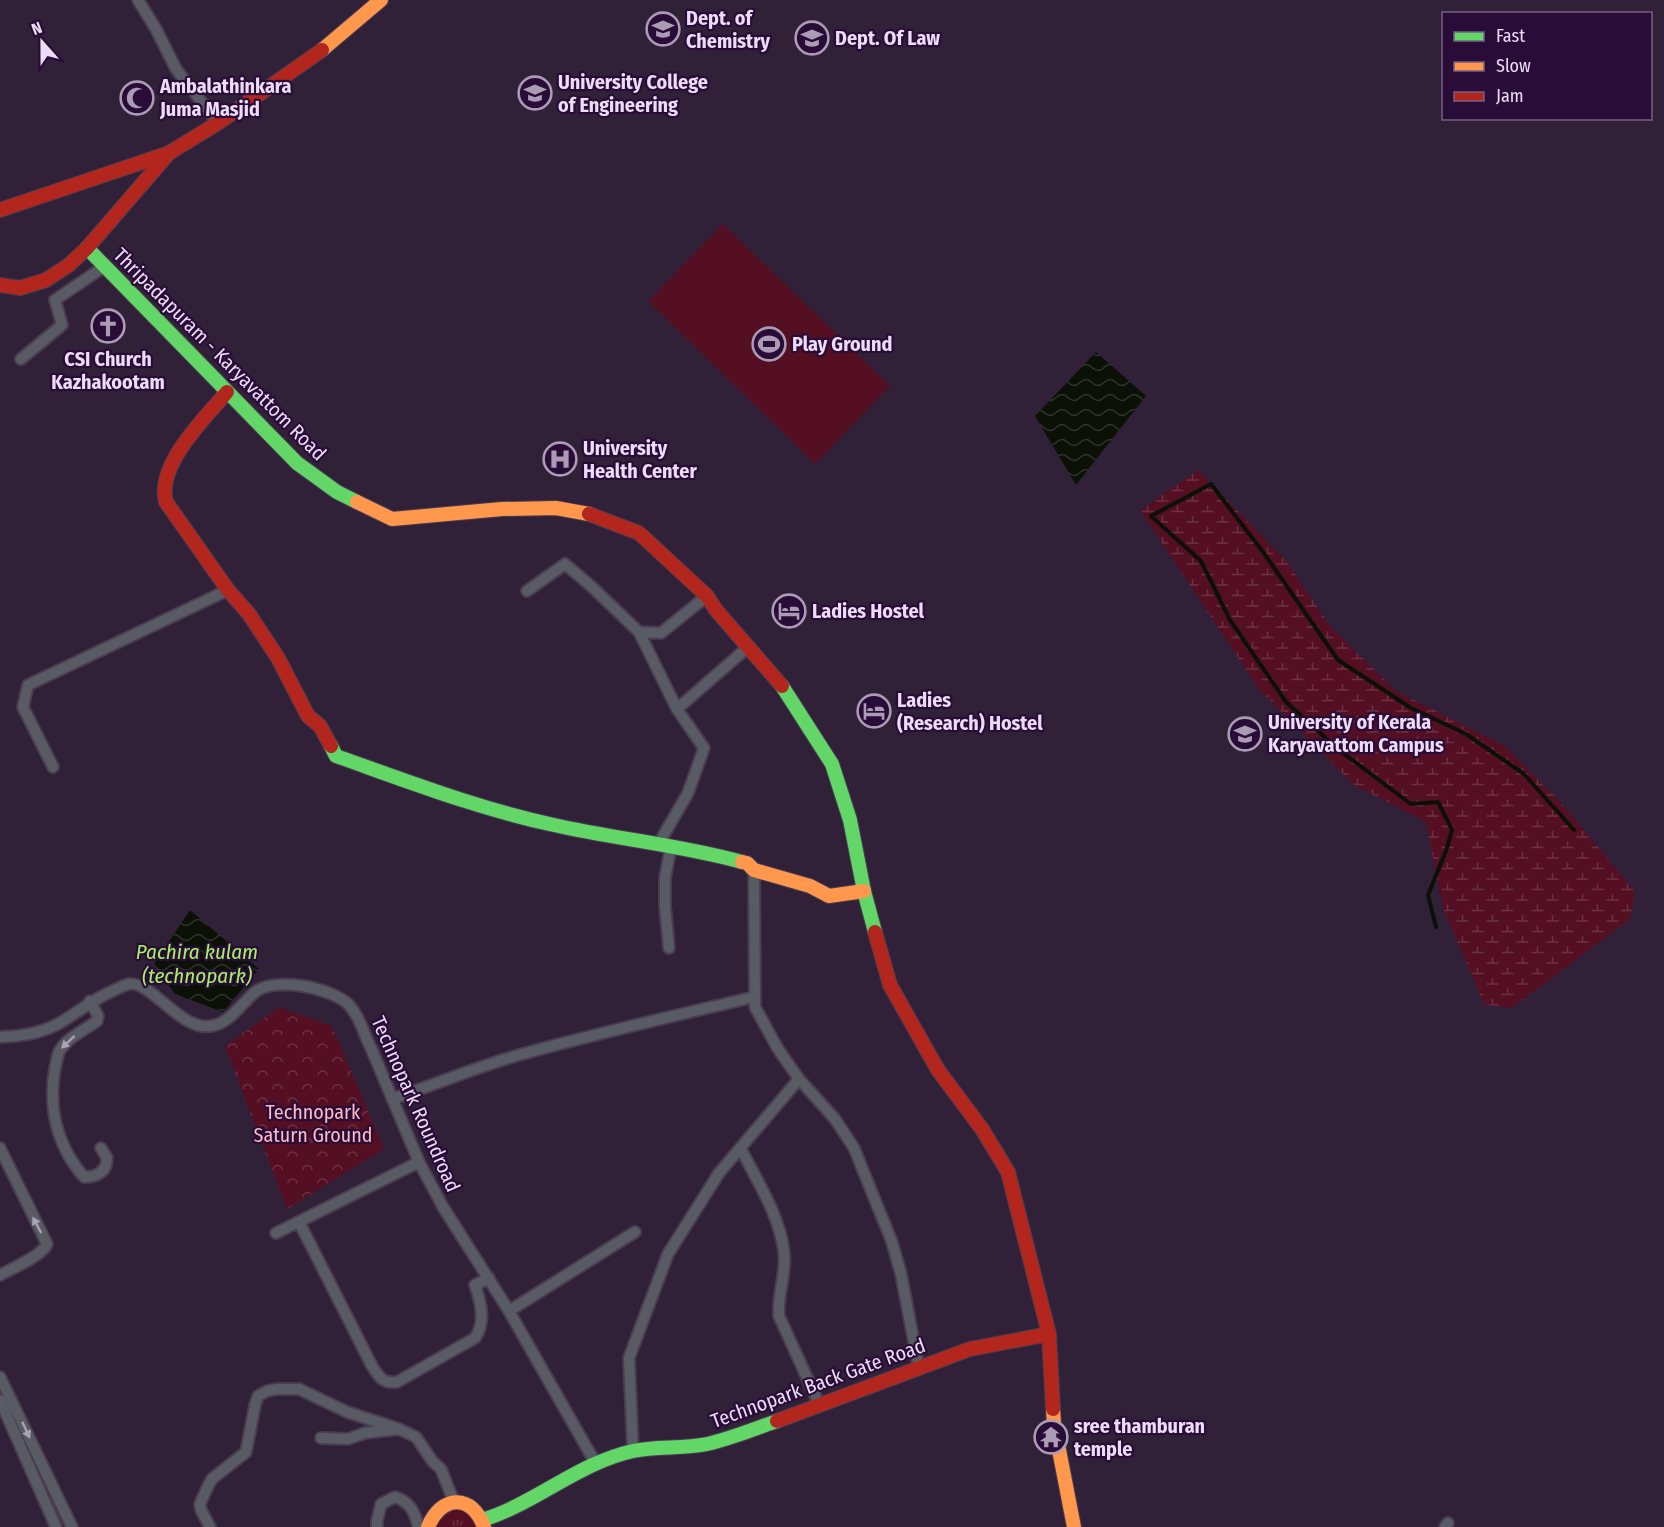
<svg xmlns="http://www.w3.org/2000/svg" width="1664" height="1527" font-family="'Fira Sans Condensed',sans-serif">
	<defs>
		<pattern id="grass-tufts" width="24" height="20" patternUnits="userSpaceOnUse" patternTransform="scale(1.5)"><rect width="24" height="20" fill="#540f23"/><path d="M3 7l-1-3M5 7V3M7 7l1-3M15 17l-1-3M17 17v-4M19 17l1-3" fill="none" stroke="#6d3144"/></pattern>
		<pattern id="wetland-marsh" width="20" height="14" patternUnits="userSpaceOnUse" patternTransform="scale(1.5)"><rect width="20" height="14" fill="#540f23"/><path d="M1 5h8M5 5V1M11 12h8M15 12V8" fill="none" stroke="#6d3144"/></pattern>
		<pattern id="park-crowns" width="20" height="18" patternUnits="userSpaceOnUse" patternTransform="scale(1.5)"><rect width="20" height="18" fill="#540f23"/><path d="M2 6a3 3 0 1 1 6 0M12 15a3 3 0 1 1 6 0" fill="none" stroke="#6d3144"/></pattern>
		<pattern id="water-waves" width="16" height="10" patternUnits="userSpaceOnUse" patternTransform="scale(1.5)"><rect width="16" height="10" fill="#0b1107"/><path d="M0 5q4-4 8 0t8 0" fill="none" stroke="#2f332c"/></pattern>
	</defs>
	<rect width="100%" height="100%" fill="#302138"/>
	<path fill="url(#grass-tufts)" d="M459 1508 472 1514 478 1527H434L445 1511Z"/>
	<path fill="url(#wetland-marsh)" d="M1198 470 1288 563 1330 626 1396 691 1505 746 1560 802 1635 891 1630 919 1512 1008 1484 1004 1443 908 1426 822 1354 785 1258 688 1140 510Z"/>
	<path fill="url(#park-crowns)" d="M279 1007 332 1026 384 1149 287 1209 225 1046Z"/>
	<path fill="#540f23" d="M723 224 890 386 815 464 648 301Z"/>
	<path fill="url(#water-waves)" d="M1096 352 1146 396 1076 485 1035 416Z
		M190 910 259 969 223 1012 175 994 154 964Z"/>
	<g fill="none" stroke-linecap="round" stroke-linejoin="round">
		<path stroke="#0b1107" stroke-width="4" d="M1436 927 1428 895 1446 851 1452 830 1438 802 1411 804 1339 750 1286 702 1230 620 1201 561 1151 516 1211 484 1263 552 1338 660 1411 708 1466 734 1524 774 1574 830"/>
		<g stroke="#4a3d51" stroke-width="14">
			<path id="street" d="M138 0 156 29 176 69 218 123
				M21 359 62 325 55 300 105 266
				M527 591 565 564 592 587 639 632 661 633 707 596
				M639 632 677 709 704 748 688 793 659 843
				M677 709 748 647
				M53 767 23 707 28 685 228 590
				M754 870 755 1007 778 1049 799 1079 835 1119 854 1148 892 1242 901 1274 919 1369
				M669 948 665 906V878L671 846
				M90 1001 98 1016 97 1021C85 1030 68 1037 60 1050 57 1055 57 1062 55 1068 48 1108 57 1146 84 1177 97 1177 107 1172 107 1158L101 1148
				M0 1037C18 1037 41 1033 58 1024 75 1014 90 1002 108 993 114 991 123 985 129 984 152 981 180 1031 211 1026 229 1024 241 1004 254 993 273 976 330 987 348 1004 360 1016 363 1033 371 1048L419 1162 443 1207 509 1311 596 1464
				M392 1099C437 1084 481 1065 526 1053 602 1032 678 1015 754 997
				M0 1148 47 1244C42 1256 13 1268 0 1275
				M741 1149C757 1181 780 1216 784 1252 787 1273 777 1294 779 1316L819 1404
				M299 1222 372 1366C379 1377 383 1384 397 1382L475 1338C486 1322 481 1303 475 1285L489 1278
				M276 1233 419 1162
				M509 1311 635 1232
				M0 1377 72 1527
				M0 1400 56 1527
				M321 1438 348 1439 365 1433 399 1429 416 1437 433 1462 441 1469 454 1502
				M633 1451 629 1358 668 1254 719 1173 799 1079
				M210 1527 201 1510 200 1504 208 1486 212 1479 246 1452 255 1405 258 1396 267 1391 277 1389H299L347 1412 399 1429
				M377 1527V1521L381 1504 395 1497C410 1502 414 1511 418 1525
				M1445 1527 1448 1523"/>
		</g>
		<g stroke="#4a3d51" stroke-width="16">
			<path id="fast" d="M87 248 297 463 337 492 357 502
				M782 686 832 764 850 820 864 891 875 932
				M331 746 336 756C407 781 479 809 554 825 616 839 680 845 742 862
				M482 1520C535 1504 578 1463 633 1451 657 1446 683 1449 707 1444 730 1439 754 1429 777 1421"/>
		</g>
		<g stroke="#4a3d51" stroke-width="16">
			<path id="slow" d="M322 50 381 0
				M357 502 392 519 502 509 556 508 589 514
				M742 862 747 863 754 870 810 886 829 896 864 891
				M1053 1409 1054 1424 1074 1527
				M428 1527C441 1495 472 1493 484 1527"/>
		</g>
		<g stroke="#4a3d51" stroke-width="16">
			<path id="jam" d="M0 210 169 153 218 123 322 50
				M0 285 20 288 46 280 69 265 87 248 169 153
				M227 392C205 418 156 465 166 502L228 590 249 614 278 658 308 716 320 726 331 746
				M589 514 639 533 707 596 716 610 782 686
				M875 932 890 985 938 1070 982 1129 1008 1172 1049 1334 1053 1409
				M777 1421 970 1349 1049 1334"/>
		</g>
		<use href="#street" stroke="#595b64" stroke-width="10"/>
		<use href="#fast" stroke="#63d668" stroke-width="14"/>
		<use href="#slow" stroke="#ff974d" stroke-width="14"/>
		<use href="#jam" stroke="#b3261e" stroke-width="14"/>
	</g>
	<defs><path id="oneway-solid" d="M-6-.8H1V-3.2L6.5 0L1 3.2V.8H-6Z" transform="scale(1.5)"/></defs>
	<g fill="#aaa2b5">
		<use href="#oneway-solid" transform="translate(68 1042) rotate(137)"/>
		<use href="#oneway-solid" transform="translate(37 1225) rotate(-118)"/>
		<use href="#oneway-solid" transform="translate(26 1430) rotate(65)"/>
	</g>
	<defs>
		<g id="university-ring" transform="scale(1.725)"><circle r="9.5" fill="#290c37" stroke="#ab9bb4" stroke-width="1.5"/><path d="M0-5L7-2L0 1L-7-2ZM-4 1L0 2.5L4 1V4Q0 6-4 4Z" fill="#ab9bb4"/></g>
		<g id="mosque-ring" transform="scale(1.725)"><circle r="9.5" fill="#290c37" stroke="#ab9bb4" stroke-width="1.5"/><path d="M3.5-4.9A6 6 0 1 0 3.5 4.9A5 5 0 1 1 3.5-4.9Z" fill="#ab9bb4"/></g>
		<g id="church-ring" transform="scale(1.725)"><circle r="9.5" fill="#290c37" stroke="#ab9bb4" stroke-width="1.5"/><path d="M-1.2-6h2.4v3.5h3.3v2.4h-3.3V6h-2.4V-.1h-3.3v-2.4h3.3Z" fill="#ab9bb4"/></g>
		<g id="stadium-ring" transform="scale(1.725)"><circle r="9.5" fill="#290c37" stroke="#ab9bb4" stroke-width="1.5"/><path d="M0-5a6.5 5 0 1 0 0 10a6.5 5 0 1 0 0-10ZM-3.5-1.8h7v3.6h-7Z" fill="#ab9bb4"/></g>
		<g id="hospital-ring" transform="scale(1.725)"><circle r="9.5" fill="#290c37" stroke="#ab9bb4" stroke-width="1.5"/><path d="M-5-5h3v3.5h4V-5h3V5h-3V1.5h-4V5h-3Z" fill="#ab9bb4"/></g>
		<g id="hotel-ring" transform="scale(1.725)"><circle r="9.5" fill="#290c37" stroke="#ab9bb4" stroke-width="1.5"/><path d="M-6-4.5h1.5V1H6V5H4.5V3h-9V5H-6ZM-4 0a1.8 1.8 0 1 1 3.6 0ZM.5 0V-2.5h3Q6-2.5 6 0Z" fill="#ab9bb4"/></g>
		<g id="temple-ring" transform="scale(1.725)"><circle r="9.5" fill="#290c37" stroke="#ab9bb4" stroke-width="1.5"/><path d="M0-6L5-2H3V0L6.5 2.5H4V6H1.5V3h-3V6H-4V2.5H-6.5L-3 0V-2H-5Z" fill="#ab9bb4"/></g>
	</defs>
	<g fill-rule="evenodd">
		<use href="#university-ring" x="663" y="29"/>
		<use href="#university-ring" x="812" y="38"/>
		<use href="#university-ring" x="535" y="93"/>
		<use href="#mosque-ring" x="137" y="98"/>
		<use href="#church-ring" x="108" y="326"/>
		<use href="#stadium-ring" x="769" y="344"/>
		<use href="#hospital-ring" x="560" y="459"/>
		<use href="#hotel-ring" x="789" y="611"/>
		<use href="#hotel-ring" x="874" y="711"/>
		<use href="#university-ring" x="1245" y="734"/>
		<use href="#temple-ring" x="1051" y="1437"/>
	</g>
	<g text-anchor="middle" stroke-width="4.5" stroke-linejoin="round" paint-order="stroke">
		<g font-size="20" font-weight="bold" fill="#eddcf7" stroke="#290c37" text-anchor="start">
			<text x="686" y="25">Dept. of<tspan x="686" dy="23">Chemistry</tspan></text>
			<text x="835" y="45">Dept. Of Law</text>
			<text x="558" y="89">University College<tspan x="558" dy="23">of Engineering</tspan></text>
			<text x="160" y="93">Ambalathinkara<tspan x="160" dy="23">Juma Masjid</tspan></text>
			<text x="792" y="351">Play Ground</text>
			<text x="108" y="366" text-anchor="middle">CSI Church<tspan x="108" dy="23">Kazhakootam</tspan></text>
			<text x="583" y="455">University<tspan x="583" dy="23">Health Center</tspan></text>
			<text x="812" y="618">Ladies Hostel</text>
			<text x="897" y="707">Ladies<tspan x="897" dy="23">(Research) Hostel</tspan></text>
			<text x="1268" y="729">University of Kerala<tspan x="1268" dy="23">Karyavattom Campus</tspan></text>
			<text x="1074" y="1433">sree thamburan<tspan x="1074" dy="23">temple</tspan></text>
		</g>
		<g font-size="20" fill="#eddcf7" stroke="#290c37">
			<text transform="translate(220 354) rotate(45)" y="7">Thripadapuram - Karyavattom Road</text>
			<text transform="translate(416 1104) rotate(66)" y="7">Technopark Roundroad</text>
			<text transform="translate(818 1383) rotate(-20)" y="7">Technopark Back Gate Road</text>
		</g>
		<g font-size="20" fill="#febbc1" stroke="#290c37">
			<text x="313" y="1119">Technopark<tspan x="313" dy="23">Saturn Ground</tspan></text>
		</g>
		<g font-size="21" font-style="italic" fill="#a5f262" stroke="#290c37">
			<text x="197" y="959">Pachira kulam<tspan x="197" dy="24">(technopark)</tspan></text>
		</g>
	</g>
	<rect x="1442" y="12" width="210" height="108" fill="#290c37" stroke="#775f84" stroke-width="1.5"/>
	<rect x="1454" y="32" width="30" height="9" fill="#63d668" stroke="#775f84" stroke-width="1.5"/>
	<text x="1496" y="42" font-size="18" fill="#eddcf7">Fast</text>
	<rect x="1454" y="62" width="30" height="9" fill="#ff974d" stroke="#775f84" stroke-width="1.5"/>
	<text x="1496" y="72" font-size="18" fill="#eddcf7">Slow</text>
	<rect x="1454" y="92" width="30" height="9" fill="#b3261e" stroke="#775f84" stroke-width="1.5"/>
	<text x="1496" y="102" font-size="18" fill="#eddcf7">Jam</text>
	<g transform="translate(42 42) rotate(339)" stroke="#290c37" stroke-width="4.5" paint-order="stroke">
	<path d="M0-4.5L10 22L0 15L-10 22Z" fill="#eddcf7"/>
	<text y="-9" font-size="16" font-weight="bold" text-anchor="middle" fill="#eddcf7">N</text>
	</g>
</svg>
